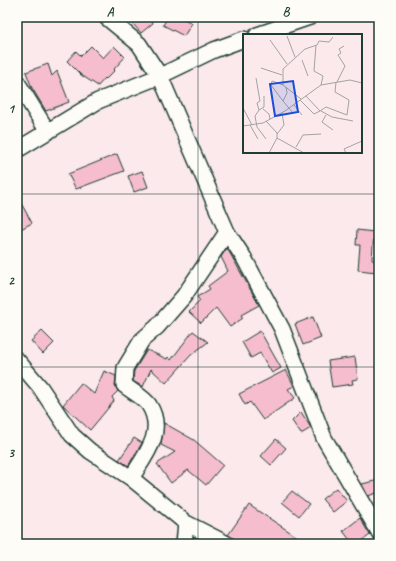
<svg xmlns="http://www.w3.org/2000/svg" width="396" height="561" font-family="Caveat,sans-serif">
	<rect width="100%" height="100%" fill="#fbe9eb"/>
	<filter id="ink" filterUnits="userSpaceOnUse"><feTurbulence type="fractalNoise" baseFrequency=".025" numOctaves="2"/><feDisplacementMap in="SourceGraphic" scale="8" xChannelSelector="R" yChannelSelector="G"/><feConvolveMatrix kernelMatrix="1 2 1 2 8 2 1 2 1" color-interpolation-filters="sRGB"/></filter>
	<g filter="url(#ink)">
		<path fill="#f6bdcf" stroke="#1f3d34" d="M127 17H148L153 23 141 33Z
			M168 17H180L192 23 184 36 163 25Z
			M91 46 103 58 114 46 125 57 114 69 115 70 106 79 105 78 98 86 81 75 67 61 76 51 81 56Z
			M48 64 52 76 57 71 69 102 46 111 32 88 26 72Z
			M117 154 124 171 76 189 68 174Z
			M142 171 148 187 134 192 128 176Z
			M17 196 32 223 17 231Z
			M357 230 374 232 372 260 378 261 377 272 358 270 360 245H356Z
			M227 248 259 305 241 315 243 318 230 327 216 308 201 323 189 312 200 301 197 297 210 289 208 286 228 271 221 257Z
			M313 317 321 338 303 345 295 324Z
			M42 331 54 343 43 354 31 341Z
			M193 331 208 342 191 355 166 383 151 369 143 387 133 381 134 371 147 350 167 359 168 357 171 360Z
			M260 331 281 368 272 373 260 353 251 358 242 342Z
			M355 357 358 379 352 380 353 384 332 387 328 361Z
			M286 370 294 386 288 389 295 398 263 420 250 402 245 405 239 394Z
			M104 371 116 376 115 385 118 391 112 397 114 401 90 430 63 405 81 383 94 394Z
			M301 412 311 428 301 434 292 421Z
			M164 423 194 440 223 465 206 485 188 470 171 483 157 464 175 452 161 445Z
			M134 438 142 443 128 466 119 460Z
			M276 439 286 448 271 465 261 456Z
			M379 480V492L368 496 362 484Z
			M336 488 347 501 333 512 322 499Z
			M292 491 309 504 299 516 282 502Z
			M249 505 299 538 292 544H236L234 539 228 535Z
			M360 518 370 535 358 544H353L343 531Z"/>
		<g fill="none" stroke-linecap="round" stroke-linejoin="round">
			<g stroke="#1f3d34" stroke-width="18">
				<path id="minor" d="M106 17 139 44 160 76 227 232 184 296 157 327 142 340 125 368 124 385C131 391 144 397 149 405 166 432 145 456 131 478
					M257 35 310 17
					M17 82 48 132
					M17 150 98 101 160 76 214 50 244 39
					M227 232 244 258 282 329 324 438 379 532
					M17 360 40 387 72 435 90 451 131 478 186 523 184 544
					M186 523 227 544"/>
			</g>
			<use href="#minor" stroke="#fdfcf7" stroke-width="15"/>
		</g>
	</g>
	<path fill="none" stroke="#1f3d34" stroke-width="1" stroke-opacity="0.55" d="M198 17V544M17 194H379M17 367H379"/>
	<g transform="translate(243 34)">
		<rect width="119" height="119" fill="#fbe9eb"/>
		<path fill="none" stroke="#a3a4a2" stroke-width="1" d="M44 2 52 23M27 6 44 30M73 11 71 37 80 42 78 51M59 26 65 42M18 34 39 41M13 44 17 67 14 69 16 76 12 82 14 93 23 105M94 48 102 32 95 21 98 19 96 15 101 12M40 51 29 47 28 51 40 67M43 53 44 59 40 67 50 79M63 62 77 77 83 73 104 81 106 66 92 58 93 48M58 65 40 51V35L62 15 74 11 76 7 86 8 90 3M57 66 71 80 77 77M51 71 59 81M0 74 9 91M20 75 26 80 27 85M16 76 21 73V62M78 77 89 83 110 87M83 81 79 88 90 96M23 87 34 99V104M7 91 15 105M0 92 20 89 42 77 78 51 107 46 119 49M34 100 41 91 39 79M60 101 78 100M53 113 60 101M26 119 34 104 61 119M103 119 101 115 119 107"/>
		<path fill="#1d4ed8" fill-opacity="0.15" stroke="#1d4ed8" stroke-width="2" d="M50 47 55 78 32 82 27 50Z"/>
		<rect width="119" height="119" fill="none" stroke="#1f3d34" stroke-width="2"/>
	</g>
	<rect width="396" height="561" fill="none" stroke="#fdfcf7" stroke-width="44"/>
	<rect x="22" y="22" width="352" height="517" fill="none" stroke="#1f3d34" stroke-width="1.5"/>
	<g font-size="13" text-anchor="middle" font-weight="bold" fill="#1f3d34">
		<text x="110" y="16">A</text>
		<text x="286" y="16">B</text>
		<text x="11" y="113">1</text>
		<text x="11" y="285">2</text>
		<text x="11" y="457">3</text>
	</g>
</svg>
